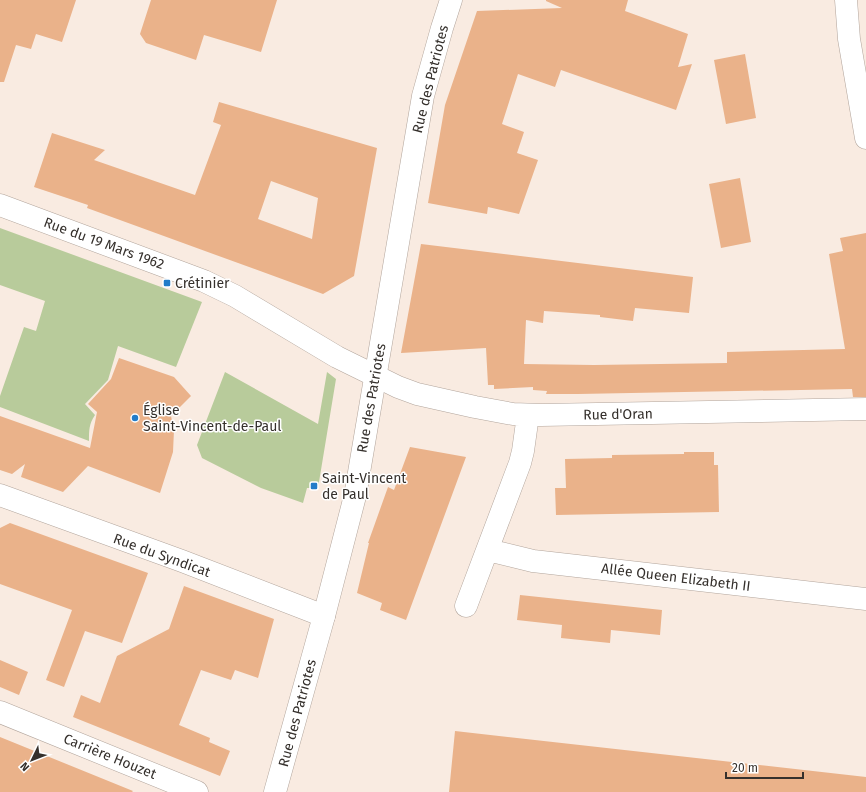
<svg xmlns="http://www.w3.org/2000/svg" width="866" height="792" font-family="'Fira Sans',sans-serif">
	<rect width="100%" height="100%" fill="#f9ebe1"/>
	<path fill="#b8cb9b" d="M0 228 202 302 176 367 118 346 108 380 85 404 95 415C89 424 89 430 89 441L0 407V396L24 327 36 331 45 301 0 285Z
		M225 372 318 424 327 372 336 379 318 488H307L303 503 261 488 202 458 197 445Z"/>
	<path fill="#eab28a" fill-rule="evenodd" d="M0 0H76L62 42 36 34 31 49 16 45 4 82H0Z
		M151 0H277L261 52 204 35 196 60 146 43 140 34Z
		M546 0H628L625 11 688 34 678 67 692 64 676 110 561 70 555 87 518 74 502 124 524 132 517 153 538 160 519 214 488 207 487 214 428 203 445 105 477 11 562 8 546 1Z
		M745 54 756 118 726 124 714 60Z
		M219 102 377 148 354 276 323 294 87 208 88 205 34 187 52 133 105 150 94 160 195 195 221 125 213 122ZM271 181 318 198 312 239 258 219Z
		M740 178 751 242 721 248 709 184Z
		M866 233V397H853L852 389 578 394H546L547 391 533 390V387L494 389V385H488L486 348 401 353 421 244 693 277 689 313 635 308 633 321 600 317V315L544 311 543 323 526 320 524 364 594 365 727 363V352L845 349 829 254 843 251 840 238Z
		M119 358 174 377 191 396 171 416 174 430 173 452 160 493 88 466 63 492 21 477 25 464 12 474 0 470V416L90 448 97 412 88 404 111 379Z
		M410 447 466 457 406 620 380 610 382 603 357 593 369 543H368L388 487 394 490Z
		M684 452H714V465H718L719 512 556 515 555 488H566L565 459 612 458V455L684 454Z
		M10 523 148 573 122 643 85 631 64 687 46 680 72 610 0 584V528Z
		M184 586 274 619 258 678 235 670 231 680 201 670 179 725 210 738 209 742 230 751 220 776 73 717 81 695 100 703 117 656 169 629Z
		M520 595 662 610 660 635 611 630 610 643 561 638 562 625 517 620Z
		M0 660 28 672 19 695 0 687Z
		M455 731 866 777V792H449Z
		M0 737 133 791 132 792H0Z"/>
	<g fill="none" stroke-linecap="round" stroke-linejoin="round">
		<g stroke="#b2a59c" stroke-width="23">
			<path id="street" d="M846 0 849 39 866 138
				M0 205 204 281 235 296 337 357 398 387 417 394 475 407 513 414 541 415 866 409
				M0 495 182 561 324 616
				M488 550 533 561 866 599
				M466 606 520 463 523 451 528 415
				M0 712 197 792"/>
		</g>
		<g stroke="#b2a59c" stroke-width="23">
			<path id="secondary" d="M275 792 324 616 355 496 423 96 442 28 451 0"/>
		</g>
		<use href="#street" stroke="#fff" stroke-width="22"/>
		<use href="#secondary" stroke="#fff" stroke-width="22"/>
	</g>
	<g fill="#237cc9" stroke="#fff" stroke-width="1.5">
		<rect x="163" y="279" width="8" height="8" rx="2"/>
		<circle cx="135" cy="418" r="4"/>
		<rect x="310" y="482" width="8" height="8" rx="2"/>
	</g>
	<g text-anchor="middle" stroke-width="3" stroke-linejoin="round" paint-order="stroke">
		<g font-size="14" fill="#35302c" stroke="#fff">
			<text transform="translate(430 79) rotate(-76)" y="5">Rue des Patriotes</text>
			<text transform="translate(104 243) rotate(20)" y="5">Rue du 19 Mars 1962</text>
			<text transform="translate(371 398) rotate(-80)" y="5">Rue des Patriotes</text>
			<text transform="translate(618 414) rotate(-1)" y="5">Rue d'Oran</text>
			<text transform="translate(162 555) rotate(20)" y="5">Rue du Syndicat</text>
			<text transform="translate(676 577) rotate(7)" y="5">Allée Queen Elizabeth II</text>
			<text transform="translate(297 713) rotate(-75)" y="5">Rue des Patriotes</text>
			<text transform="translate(110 756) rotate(22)" y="5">Carrière Houzet</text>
		</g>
		<g font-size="14" fill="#35302c" stroke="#fff" text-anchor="start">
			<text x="175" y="288">Crétinier</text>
			<text x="143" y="415">Église<tspan x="143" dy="16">Saint-Vincent-de-Paul</tspan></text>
			<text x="322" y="483">Saint-Vincent<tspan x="322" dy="16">de Paul</tspan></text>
		</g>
	</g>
	<g transform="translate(32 760) rotate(227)" stroke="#ffffff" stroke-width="3" paint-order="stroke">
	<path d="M0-3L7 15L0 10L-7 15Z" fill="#35302c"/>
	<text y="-6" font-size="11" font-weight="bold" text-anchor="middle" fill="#35302c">N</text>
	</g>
	<path d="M726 772v6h77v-6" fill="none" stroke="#35302c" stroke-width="2"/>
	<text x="732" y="772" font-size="12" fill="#35302c" stroke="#ffffff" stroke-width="3" paint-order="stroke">20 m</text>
</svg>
